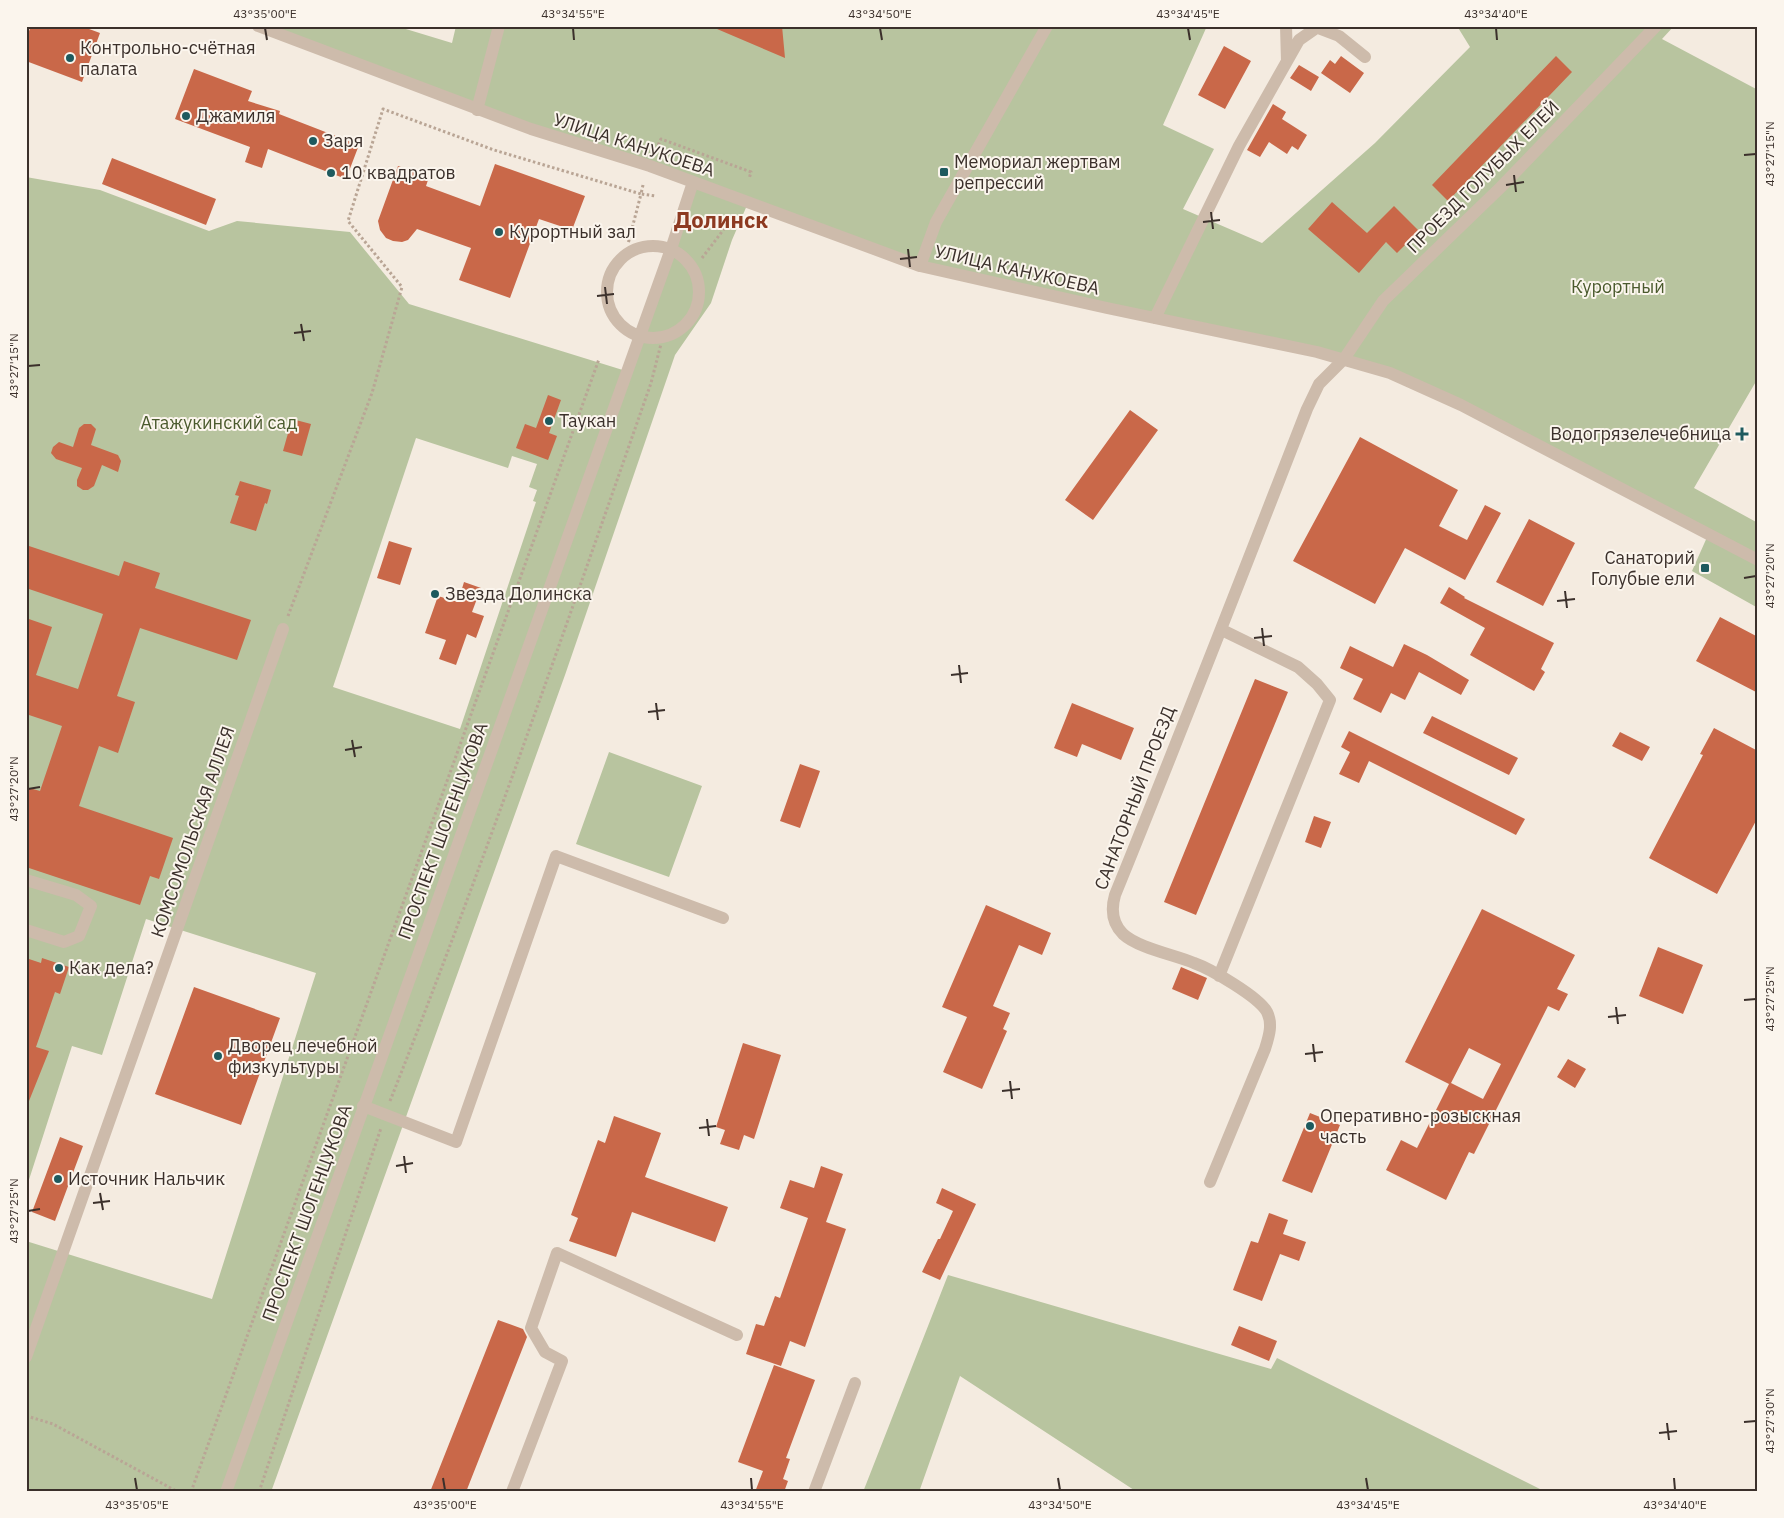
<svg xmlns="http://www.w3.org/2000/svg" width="1784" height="1518" font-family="'IBM Plex Sans',sans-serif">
	<rect width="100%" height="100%" fill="#f4ebe0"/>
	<path fill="#b8c49f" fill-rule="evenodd" d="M258 26H396L452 43 456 26H1207L1163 125 1214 149 1183 209 1262 243 1375 143 1470 47 1457 26H1674L1662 39 1758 90V378L1694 488 1758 523V608L1692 571 1708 535 1390 373 987 282 748 203 732 240 711 303 675 355 565 675 271 1492H26V1241L212 1299 316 973 146 919 102 1055 72 1046 26 1189V177L100 190 209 231 237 221 350 232 409 304 626 371 693 183ZM416 438 508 468 512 456 537 464 529 487 537 490 533 501 536 502 460 729 333 687Z
		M609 752 702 786 669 877 576 844Z
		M948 1275 1271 1369 1277 1358 1546 1492H1137L960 1376 919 1492H863Z"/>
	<path fill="#c96849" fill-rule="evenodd" d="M31 26H81L100 33 82 82 26 61V39Z
		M710 26H782L785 58Z
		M1224 46 1251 61 1225 109 1198 95Z
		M1341 56 1364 73 1350 93 1321 73 1330 60 1335 64Z
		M1556 56 1572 72 1448 201 1432 185Z
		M1299 65 1319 77 1311 91 1290 78Z
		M194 69 252 91 248 101 280 111 279 114 359 145 346 179 268 149 262 168 245 162 250 147 175 119Z
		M1273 104 1286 112 1282 119 1307 135 1298 150 1292 146 1287 154 1269 142 1260 157 1247 150Z
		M112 158 216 199 206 225 102 184Z
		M495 164 585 196 572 230 539 219 510 298 459 280 471 248 417 229 408 240 402 242 393 241 386 238 380 230 378 221 398 166 429 177 426 186 480 206Z
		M1332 202 1367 233 1394 206 1419 231 1397 253 1386 242 1359 273 1308 229Z
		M548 395 561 400 549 433 557 436 548 460 516 448 525 424 536 428Z
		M1130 410 1158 430 1093 520 1065 500Z
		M292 419 311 424 302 456 283 451Z
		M84 424H91L96 429 91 445 118 455 121 461 118 472 102 465 94 486 88 490H83L77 486V480L82 468 56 459 51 453 53 447 59 442 73 447 79 428Z
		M1360 437 1458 490 1439 526 1467 540 1485 505 1501 513 1465 580 1405 548 1375 604 1293 561Z
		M240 481 271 490 267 504 265 503 256 531 230 523 239 496 235 495Z
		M1529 519 1575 543 1543 606 1496 582Z
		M389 541 412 548 400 585 377 578Z
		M26 545 119 576 124 561 160 573 155 588 251 620 237 660 140 628 117 696 135 702 118 753 99 746 79 806 173 838 159 879 150 876 140 905 26 867V787L40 791 62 726 26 714V618L52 627 36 675 78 689 103 614 26 588Z
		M464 582 481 588 472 612 484 616 476 638 467 634 456 665 439 659 446 640 425 633 438 596 458 602Z
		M1449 587 1465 597 1464 598 1554 643 1541 669 1545 672 1534 691 1470 655 1485 628 1440 603Z
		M1720 617 1758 637V693L1696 661Z
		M1404 644 1427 655 1469 680 1461 695 1419 672 1405 700 1391 693 1381 713 1353 699 1363 679 1340 668 1350 646 1393 667Z
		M1255 679 1288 692 1196 915 1164 902Z
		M1072 703 1134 728 1121 760 1082 744 1077 757 1054 748Z
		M1432 716 1518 758 1509 775 1423 733Z
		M1714 728 1758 751V817L1717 894 1649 858 1703 755 1700 754Z
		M1349 731 1525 819 1516 835 1369 761 1359 783 1339 774 1350 752 1341 747Z
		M1620 732 1650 747 1642 761 1612 746Z
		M800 764 820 771 800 828 780 821Z
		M1314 816 1331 822 1321 848 1305 842Z
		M986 905 1051 933 1042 955 1019 945 993 1006 1010 1013 1003 1029 1007 1031 982 1089 943 1072 967 1017 942 1007Z
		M1482 909 1575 955 1557 989 1568 994 1559 1011 1548 1006 1474 1154 1469 1152 1446 1200 1386 1170 1401 1140 1417 1148 1449 1084 1405 1062ZM1469 1048 1501 1064 1483 1099 1451 1083Z
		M1658 947 1703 965 1683 1014 1639 996Z
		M26 958 41 963 42 958 69 967 60 994 55 992 36 1047 49 1051 27 1106Z
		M1181 967 1207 978 1198 1000 1172 989Z
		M194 987 280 1018 241 1125 155 1094Z
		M743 1043 781 1055 754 1139 744 1135 739 1150 720 1144 725 1130 716 1127Z
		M1568 1059 1586 1069 1575 1088 1557 1077Z
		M1310 1113 1340 1125 1312 1193 1282 1181Z
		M614 1116 661 1133 645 1177 728 1207 715 1242 632 1212 616 1257 569 1241 578 1218 571 1215 598 1140 605 1143Z
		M60 1137 83 1146 55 1221 32 1212Z
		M821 1166 843 1174 826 1222 846 1229 805 1347 790 1341 781 1366 746 1354 756 1324 764 1326 775 1296 780 1298 808 1218 780 1208 790 1180 814 1188Z
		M942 1188 976 1204 940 1280 922 1272 938 1239H940L953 1211 936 1203Z
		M1269 1213 1288 1220 1283 1234 1306 1242 1299 1261 1280 1254 1262 1301 1233 1290 1251 1241 1258 1243Z
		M498 1320 523 1329 527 1337 466 1492H430Z
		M1239 1326 1277 1341 1269 1361 1231 1345Z
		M774 1365 815 1380 786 1458 790 1459 783 1479 788 1481 784 1492H755L763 1471 738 1462Z"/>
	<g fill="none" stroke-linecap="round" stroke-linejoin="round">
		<path stroke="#b9a595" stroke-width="3" stroke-dasharray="2.5 2.5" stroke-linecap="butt" d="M654 154 661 139 751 172 749 179
			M643 185 641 194 656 196
			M715 218 727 225 731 219
			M702 258 727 225
			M288 616 372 393 402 287 348 221 383 109 494 150 641 194 628 244
			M390 1101C484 864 567 623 651 383L661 344
			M26 1418 30 1417 53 1424 178 1492
			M191 1492 599 359
			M259 1492 381 1128"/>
		<path stroke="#cdbbab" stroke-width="12" d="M258 26 531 129 650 166 920 266 1107 308 1317 352 1390 373 1461 405 1758 560
			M1286 26 1287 61
			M1318 28 1339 36 1365 57
			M477 110 499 26
			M607 292a46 46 0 1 1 92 0a46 46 0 1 1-92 0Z
			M920 266 936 222 1047 26
			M1155 318 1239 146 1299 40 1319 26
			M26 880 76 895 91 906 79 936 64 942 26 930
			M1219 976 1330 700 1317 684 1298 667 1222 630
			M363 1106 456 1142 556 856 723 918
			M1210 1182 1265 1049C1269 1036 1273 1024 1267 1012 1259 997 1211 969 1194 963 1175 955 1138 948 1123 934 1112 923 1111 909 1115 895 1181 733 1244 571 1307 409L1319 384 1344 359 1383 301 1501 187 1656 26
			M26 1357 283 629
			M226 1492 671 249 693 182
			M512 1492 562 1361 545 1352 531 1328 557 1253 737 1335
			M814 1492 855 1383"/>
	</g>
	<path fill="none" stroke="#3b302b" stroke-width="2" d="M265 28 267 40M573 28 574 40M880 28 882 40M1188 28 1190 40M1496 28 1497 40M1744 155 1756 154M1514 175 1516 192M1506 185 1524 182M1211 212 1213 229M1203 222 1220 220M908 249 910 267M900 259 917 257M605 287 607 304M597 296 614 294M301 324 304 341M294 333 311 331M28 366 40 365M1744 578 1756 576M1565 591 1567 608M1557 601 1575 599M1262 628 1264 646M1254 638 1272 636M959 665 961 683M951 675 968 673M656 703 658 720M648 712 665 710M352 740 355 757M345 750 362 747M28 789 40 787M1744 1000 1756 999M1616 1007 1618 1024M1608 1017 1626 1015M1313 1044 1315 1062M1305 1054 1323 1052M1010 1081 1012 1099M1002 1091 1020 1089M707 1119 709 1136M699 1128 716 1126M404 1156 406 1173M396 1166 413 1163M100 1193 103 1210M93 1203 110 1201M28 1211 40 1209M1744 1422 1756 1421M1667 1423 1669 1440M1659 1433 1677 1431M135 1478 137 1490M443 1478 445 1490M751 1478 752 1490M1058 1478 1060 1490M1366 1478 1368 1490M1674 1478 1675 1490"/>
	<g fill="#1e5a5e" stroke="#fbf5ed" stroke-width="2">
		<circle cx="70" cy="58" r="5"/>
		<circle cx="186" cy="116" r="5"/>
		<circle cx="313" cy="141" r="5"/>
		<rect x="939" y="167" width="10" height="10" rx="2.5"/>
		<circle cx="331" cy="173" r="5"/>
		<circle cx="499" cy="232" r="5"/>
		<circle cx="549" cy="421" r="5"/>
		<path d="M1739.5 426.5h5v5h5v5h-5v5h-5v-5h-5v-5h5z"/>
		<rect x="1700" y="563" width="10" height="10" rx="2.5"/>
		<circle cx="435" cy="594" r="5"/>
		<circle cx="59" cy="968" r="5"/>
		<circle cx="218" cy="1056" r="5"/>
		<circle cx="1310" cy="1126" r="5"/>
		<circle cx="58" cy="1179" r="5"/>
	</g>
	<g text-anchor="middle" stroke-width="4" stroke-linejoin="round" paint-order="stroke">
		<g font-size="18" fill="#3b302b" stroke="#fbf5ed" text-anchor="start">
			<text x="80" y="54">Контрольно-счётная<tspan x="80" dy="21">палата</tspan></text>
			<text x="196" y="122">Джамиля</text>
			<text x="323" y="147">Заря</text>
			<text x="954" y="168">Мемориал жертвам<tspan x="954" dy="21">репрессий</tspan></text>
			<text x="341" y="179">10 квадратов</text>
			<text x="509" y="238">Курортный зал</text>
			<text x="559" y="427">Таукан</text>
			<text x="1731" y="440" text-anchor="end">Водогрязелечебница</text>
			<text x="1695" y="564" text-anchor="end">Санаторий<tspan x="1695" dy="21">Голубые ели</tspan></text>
			<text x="445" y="600">Звезда Долинска</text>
			<text x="69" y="974">Как дела?</text>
			<text x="228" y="1052">Дворец лечебной<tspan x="228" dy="21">физкультуры</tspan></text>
			<text x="1320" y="1122">Оперативно-розыскная<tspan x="1320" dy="21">часть</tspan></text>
			<text x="68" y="1185">Источник Нальчик</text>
		</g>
		<g font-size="18" fill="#3b302b" stroke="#fbf5ed">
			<text transform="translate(634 145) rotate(18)" y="6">УЛИЦА КАНУКОЕВА</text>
			<text transform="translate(1483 177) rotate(-45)" y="6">ПРОЕЗД ГОЛУБЫХ ЕЛЕЙ</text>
			<text transform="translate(1017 270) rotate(13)" y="6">УЛИЦА КАНУКОЕВА</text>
			<text transform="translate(1135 798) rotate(-69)" y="6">САНАТОРНЫЙ ПРОЕЗД</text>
			<text transform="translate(443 831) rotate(-70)" y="6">ПРОСПЕКТ ШОГЕНЦУКОВА</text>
			<text transform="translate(193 832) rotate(-71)" y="6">КОМСОМОЛЬСКАЯ АЛЛЕЯ</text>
			<text transform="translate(307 1213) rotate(-70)" y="6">ПРОСПЕКТ ШОГЕНЦУКОВА</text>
		</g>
		<g font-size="18" fill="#4a5a2d" stroke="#fbf5ed">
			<text x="1618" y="293">Курортный</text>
			<text x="219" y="429">Атажукинский сад</text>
		</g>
		<g font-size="22" font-weight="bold" fill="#8d3a21" stroke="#fbf5ed">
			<text x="721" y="228">Долинск</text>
		</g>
	</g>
	<rect width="1784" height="1518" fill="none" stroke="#fbf5ed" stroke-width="55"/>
	<rect x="28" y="28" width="1728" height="1462" fill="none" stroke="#3b302b" stroke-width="2"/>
	<g font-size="12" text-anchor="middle" fill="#3b302b">
		<text x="265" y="18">43°35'00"E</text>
		<text x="573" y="18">43°34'55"E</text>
		<text x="880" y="18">43°34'50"E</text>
		<text x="1188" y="18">43°34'45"E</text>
		<text x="1496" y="18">43°34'40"E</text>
		<text transform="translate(1770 154) rotate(-90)" y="4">43°27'15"N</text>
		<text transform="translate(14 366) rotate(-90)" y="4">43°27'15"N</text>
		<text transform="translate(1770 576) rotate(-90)" y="4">43°27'20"N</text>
		<text transform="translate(14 789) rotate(-90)" y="4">43°27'20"N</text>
		<text transform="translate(1770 999) rotate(-90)" y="4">43°27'25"N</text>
		<text transform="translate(14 1211) rotate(-90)" y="4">43°27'25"N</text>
		<text transform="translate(1770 1421) rotate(-90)" y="4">43°27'30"N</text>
		<text x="137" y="1509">43°35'05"E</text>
		<text x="445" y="1509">43°35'00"E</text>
		<text x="752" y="1509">43°34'55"E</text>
		<text x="1060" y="1509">43°34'50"E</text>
		<text x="1368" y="1509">43°34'45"E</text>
		<text x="1675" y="1509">43°34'40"E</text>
	</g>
</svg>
